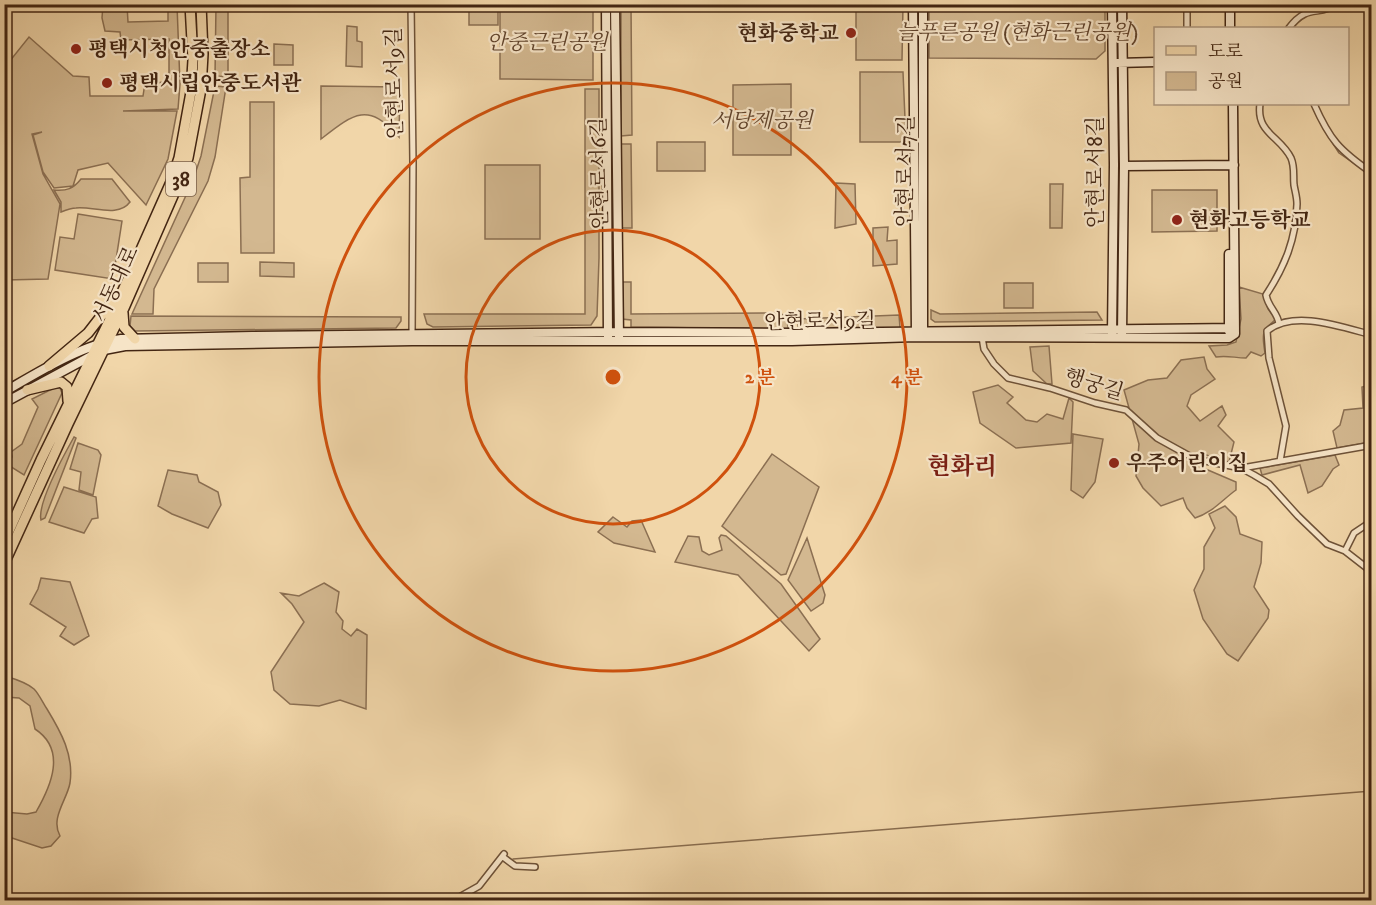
<svg xmlns="http://www.w3.org/2000/svg" width="1376" height="905" font-family="'IM FELL DW Pica','Noto Serif KR',serif">
	<rect width="100%" height="100%" fill="#f1d6a9"/>
	<filter id="stains"><feTurbulence type="fractalNoise" baseFrequency=".00333" numOctaves="4"/><feColorMatrix values="0 0 0 0 .2 0 0 0 0 .09 0 0 0 0 .02 0 0 0 .5 -.17"/></filter>
	<radialGradient id="worn" r=".72"><stop offset=".6" stop-color="#630" stop-opacity="0"/><stop offset="1" stop-color="#630" stop-opacity=".3"/></radialGradient>
	<path fill="#d3b890" stroke="#8b6f52" stroke-width="1.5" d="M103 5H127L128 22 168 21V5H177L180 84 178 109 123 111H177L168 159 146 205 108 163 78 170 73 186 54 188 43 172 33 135 42 132 32 134 43 174 60 204 48 279 5 280V67L29 37 73 76 89 77 90 96H143L145 83 169 82V39L121 40 120 32 105 31 102 18Z
		M216 5H228V77L215 76Z
		M469 5H498V25H469Z
		M500 5H593V80L500 79Z
		M621 5H631L632 135 621 136Z
		M856 5H903L902 60H856Z
		M929 5H1105V51L1096 59 929 58Z
		M347 26 357 27V41L362 42V67L346 66Z
		M274 44 293 45V65H274Z
		M860 72H903L906 142H860Z
		M791 84V155H733V85Z
		M215 86 226 87 215 157 208 181 154 289 153 314H132L193 180 201 156Z
		M321 86 400 87 399 137C368 101 353 114 321 139Z
		M585 89H599V258L597 316 591 325 433 327 427 324 424 314H585Z
		M250 102H274V253H241L240 178 250 177Z
		M657 142H705V171H657Z
		M620 144H631L632 228H621Z
		M485 165H540V239H485Z
		M81 179H112L130 202C118 218 93 206 76 208 71 208 66 210 61 212V202L54 190C67 191 73 189 81 179Z
		M836 183 855 184 856 224 835 228Z
		M1050 184H1063L1062 228H1050Z
		M1152 190H1217V231L1152 232Z
		M78 214 122 221 113 279 55 270 60 237 74 239Z
		M888 227 887 241 897 240V264L873 266V228Z
		M260 262 294 263V277L260 276Z
		M198 263H228V282H198Z
		M622 282H631V314L779 313 788 317V329L631 327V320L622 319Z
		M1004 283H1033V308H1004Z
		M1239 287 1263 294 1268 309 1276 319C1261 332 1262 334 1265 353L1261 356 1251 352 1246 358C1235 358 1227 355 1216 357L1209 346 1227 345 1236 342 1241 319Z
		M931 310 940 314 1097 312 1102 320 935 322 931 319Z
		M899 315 900 328 798 329V319Z
		M131 316 401 317V321L396 328 135 331 130 326Z
		M1049 346 1052 384H1047L1033 371 1030 347Z
		M1204 357 1207 369 1215 379 1191 395 1187 406 1200 421 1222 406 1226 415 1218 426 1234 442 1229 462 1206 455 1201 467 1236 482V490C1222 500 1212 513 1195 518L1187 508 1183 498 1161 506 1143 488 1136 476 1139 444 1124 390 1148 380 1167 378 1181 360Z
		M998 385 1013 397 1007 403 1026 420 1037 422 1047 414 1063 419 1069 398 1073 402 1071 443 1016 448 980 423 973 392Z
		M1371 385V442L1337 448 1333 431 1340 425 1344 410 1363 408 1362 387Z
		M54 388H60L62 393 24 475 8 465 12 457 11 452 22 444 38 407 32 399Z
		M1073 434 1103 439 1095 482 1083 498 1071 490Z
		M74 437 76 438 45 518 41 520C37 503 65 453 74 437Z
		M78 443 98 450 101 455 93 495 79 490 81 472 70 469Z
		M772 454 819 487 786 574 781 575 722 526Z
		M1335 455 1339 465 1333 469 1322 486 1308 493 1300 465 1262 475 1260 468Z
		M168 470 197 475 199 482 218 492 221 505 208 528 172 514 158 506Z
		M64 487 96 497 98 518 92 519 84 533 49 522Z
		M1225 506 1236 517 1240 534 1262 542 1261 563 1254 587 1269 610 1268 618 1238 661 1227 654 1203 619 1194 590 1204 569V547L1215 528 1209 514Z
		M613 517 627 527 632 521 641 520 655 552 614 543 598 532Z
		M721 535 726 536 781 584 820 639 809 651 738 575 675 562 688 536 699 537 702 551 709 555 722 550 719 538Z
		M807 538 825 595 823 603 811 611 788 580Z
		M41 578 70 582 89 636 74 645 60 636 66 627 30 604 38 589Z
		M324 583 339 592 336 612 343 621 342 629 351 636 357 629 367 635 366 709 340 700 319 706 290 704 274 690 271 672 304 622 292 604 281 593 299 596Z
		M5 676C15 679 26 682 34 689 39 694 43 703 47 709 61 732 74 755 70 783 67 800 50 818 60 836L51 846 42 848 6 836 11 826H5V812L27 814 36 812C51 786 67 750 35 729L30 706 19 698 5 697Z"/>
	<g fill="none" stroke-linecap="round" stroke-linejoin="round">
		<path stroke="#886c4e" stroke-width="1.5" d="M1327 134 1339 153 1372 176
			M513 859 1372 791"/>
		<g stroke="#6e5238" stroke-width="8">
			<path id="street" d="M411 4 413 163 412 337
				M1187 28V4
				M1289 28C1308 3 1318 17 1337 4
				M1260 104C1256 133 1280 136 1291 158 1295 167 1293 176 1294 185 1295 191 1297 197 1297 204 1296 239 1285 266 1266 295 1268 307 1278 313 1279 324
				M1314 104C1330 140 1339 150 1372 173
				M982 337 984 349 994 364 1008 378 1050 388 1095 403 1126 410 1157 438 1195 459 1241 468 1254 475 1269 484 1298 516 1327 544 1345 551 1354 533 1372 521
				M1280 461 1286 426 1269 358 1267 331C1293 309 1342 327 1372 335
				M1242 468 1372 445
				M1345 551 1372 572
				M503 857 515 866 535 867
				M454 900 479 886 504 854"/>
		</g>
		<g stroke="#432613" stroke-width="11">
			<path id="secondary" d="M606 4 608 337
				M615 4 619 338
				M913 4 916 333
				M1112 4 1114 165 1112 334
				M1230 28V4
				M1117 63 1156 62
				M1124 166 1234 165
				M1229 331V254
				M923 334V4
				M1122 334 1124 166 1122 4
				M4 392C37 373 83 344 121 339L252 336 619 332 791 333 1235 328
				M4 403 93 355 104 350 125 346 412 341H792L916 337 1229 338 1235 334 1233 104"/>
		</g>
		<g stroke="#432613" stroke-width="12">
			<path id="primary" d="M123 313 124 327 135 339
				M49 366 88 333 116 297
				M27 390 61 382 67 387 68 401
				M4 542 41 460 112 315 171 182 179 158 191 92 193 60 190 4
				M4 564 68 424 124 308 179 182 188 158 201 89 203 54 201 4"/>
		</g>
		<use href="#street" stroke="#f6e4c7" stroke-width="5"/>
		<use href="#secondary" stroke="#f6e4c7" stroke-width="8"/>
		<use href="#primary" stroke="#f1d6a9" stroke-width="9"/>
	</g>
	<g fill="none" stroke="#cf510d" stroke-width="3">
		<circle cx="613" cy="377" r="147"/>
		<circle cx="613" cy="377" r="294"/>
	</g>
	<g fill="#8f2418" stroke="#f6e4c7" stroke-width="2">
		<circle cx="851" cy="33" r="6"/>
		<circle cx="76" cy="49" r="6"/>
		<circle cx="107" cy="83" r="6"/>
		<circle cx="1177" cy="220" r="6"/>
		<circle cx="1114" cy="463" r="6"/>
	</g>
	<g text-anchor="middle" stroke-width="4.5" stroke-linejoin="round" paint-order="stroke">
		<rect fill="#f6e4c7" stroke="#795f49" stroke-width="1.5" x="166" y="162" width="30" height="34" rx="4.5"/>
		<g font-size="20" font-weight="bold" fill="#432613">
			<text x="181" y="186">38</text>
		</g>
		<g font-size="21" font-style="italic" fill="#60432c" stroke="#f6e4c7">
			<text x="1017" y="39">늘푸른공원 (현화근린공원)</text>
			<text x="547" y="49">안중근린공원</text>
			<text x="762" y="127">서당제공원</text>
		</g>
		<g font-size="21" font-weight="bold" fill="#432613" stroke="#f6e4c7" text-anchor="start">
			<text x="839" y="40" text-anchor="end">현화중학교</text>
			<text x="88" y="56">평택시청안중출장소</text>
			<text x="119" y="90">평택시립안중도서관</text>
			<text x="1189" y="227">현화고등학교</text>
			<text x="1126" y="470">우주어린이집</text>
		</g>
		<g font-size="21" fill="#432613" stroke="#f6e4c7">
			<text transform="translate(394 83) rotate(-91)" y="7">안현로서9길</text>
			<text transform="translate(905 171) rotate(-89)" y="7">안현로서7길</text>
			<text transform="translate(1095 172) rotate(-90)" y="7">안현로서8길</text>
			<text transform="translate(599 173) rotate(-91)" y="7">안현로서6길</text>
			<text transform="translate(115 284) rotate(-65)" y="7">서동대로</text>
			<text transform="translate(820 321) rotate(-1)" y="7">안현로서9길</text>
			<text transform="translate(1094 384) rotate(17)" y="7">행궁길</text>
		</g>
		<g font-size="24" font-weight="bold" fill="#7a1f14" stroke="#f6e4c7">
			<text x="962" y="474">현화리</text>
		</g>
	</g>
	<circle cx="613" cy="377" r="9" fill="#cf510d" stroke="#f6e4c7" stroke-width="3"/>
	<g font-size="18" text-anchor="middle" font-weight="bold" fill="#cf510d" stroke="#f6e4c7" stroke-width="4.5" stroke-linejoin="round" paint-order="stroke">
		<text x="760" y="383">2 분</text>
		<text x="907" y="383">4 분</text>
	</g>
	<rect width="1376" height="905" fill="none" stroke="#f1d6a9" stroke-width="24"/>
	<rect x="6" y="6" width="1364" height="893" fill="none" stroke="#432613" stroke-width="3"/>
	<rect x="12" y="12" width="1352" height="881" fill="none" stroke="#432613" stroke-width="1.5"/>
	<rect x="1154" y="27" width="195" height="78" fill="#f6e4c7" stroke="#ae987f" stroke-width="1.5"/>
	<rect x="1166" y="46" width="30" height="9" fill="#f1d6a9" stroke="#ae987f" stroke-width="1.5"/>
	<text x="1208" y="57" font-size="18" fill="#432613">도로</text>
	<rect x="1166" y="72" width="30" height="18" fill="#d3b890" stroke="#ae987f" stroke-width="1.5"/>
	<text x="1208" y="87" font-size="18" fill="#432613">공원</text>
	<rect width="100%" height="100%" filter="url(#stains)"/>
	<rect width="100%" height="100%" fill="url(#worn)"/>
</svg>
